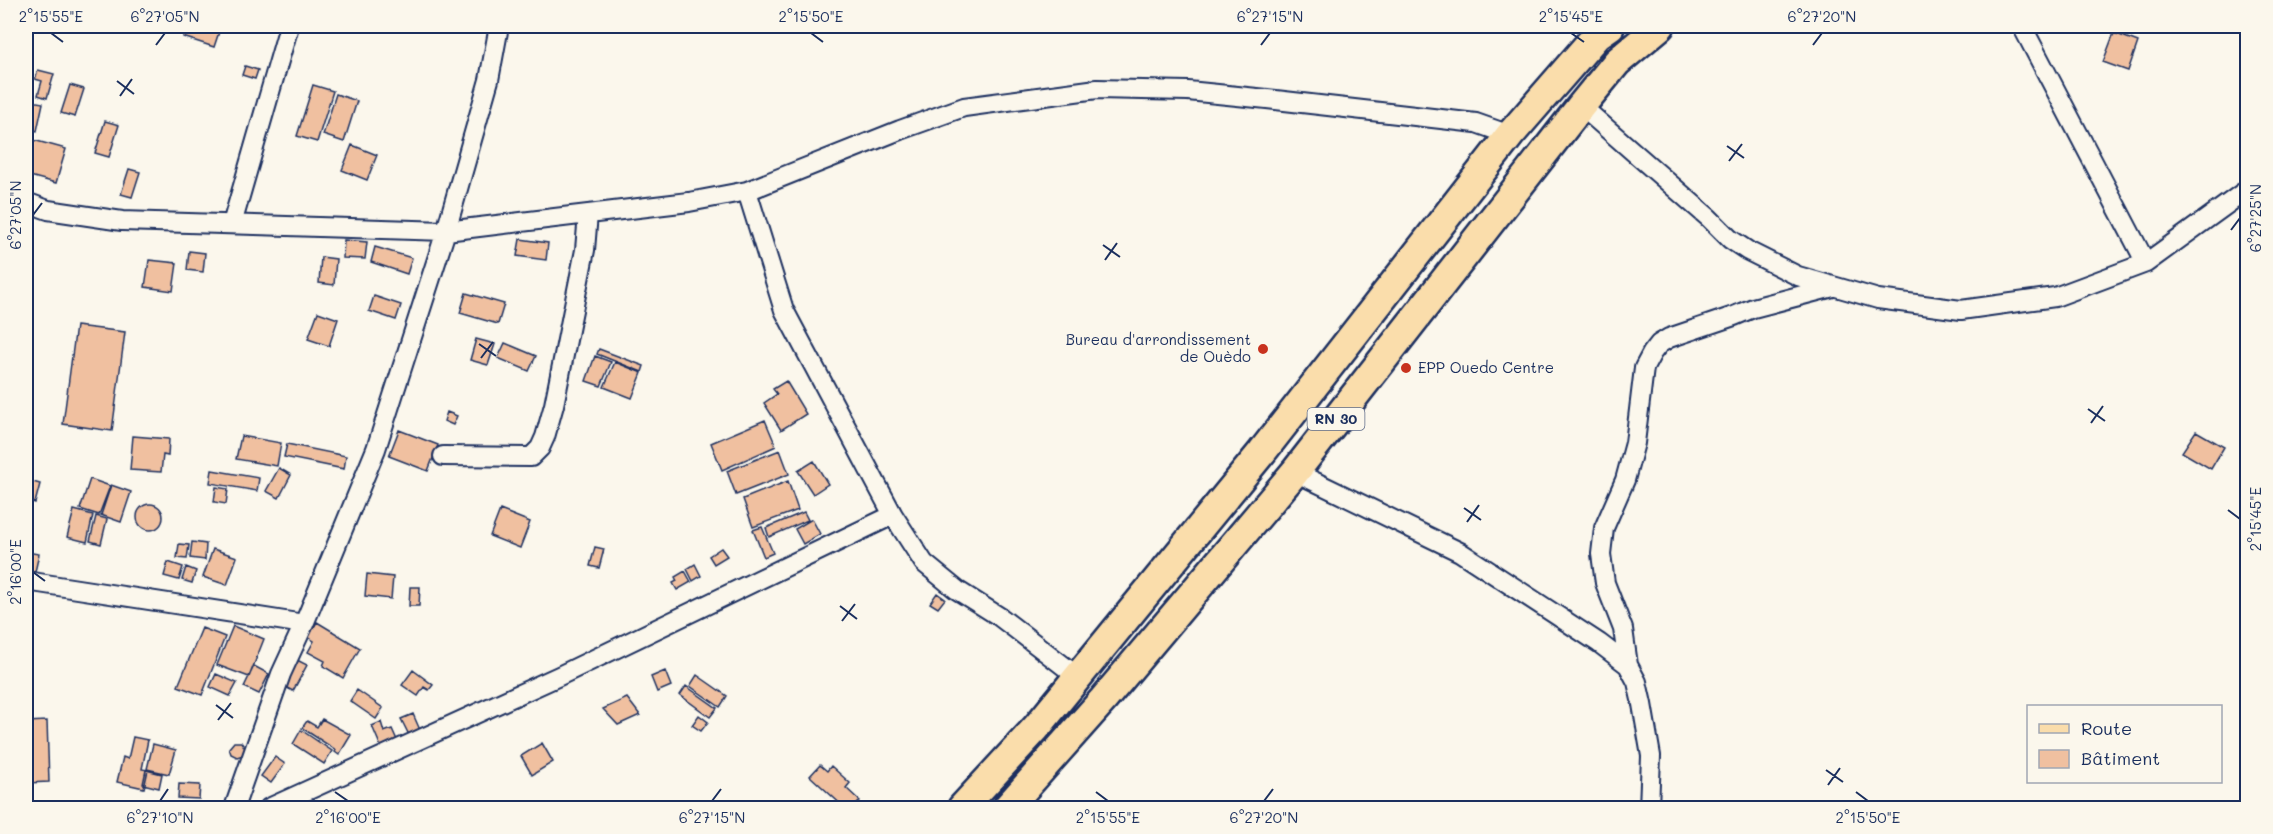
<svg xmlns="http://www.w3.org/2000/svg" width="2273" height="834" font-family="Mali,sans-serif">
	<rect width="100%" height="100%" fill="#fbf7ec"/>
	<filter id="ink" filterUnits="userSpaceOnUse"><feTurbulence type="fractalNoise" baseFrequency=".0167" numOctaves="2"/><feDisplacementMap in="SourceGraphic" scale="12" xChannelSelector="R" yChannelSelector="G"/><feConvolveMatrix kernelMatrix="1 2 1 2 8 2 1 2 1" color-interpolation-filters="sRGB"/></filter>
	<g filter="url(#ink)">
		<path fill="#f0c0a0" stroke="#1b2f5e" stroke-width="1.5" d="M186 26H221L214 47 183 37Z
			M2114 33 2138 42 2128 71 2103 62Z
			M245 66 258 70 255 79 242 75Z
			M38 70 54 74 47 98 38 95 42 81 35 79Z
			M70 85 84 89 75 117 61 113Z
			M313 85 333 91 317 142 297 136Z
			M336 94 357 101 344 142 323 135Z
			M26 100 43 103 37 131 26 129Z
			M105 121 119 125 109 157 95 153Z
			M26 138 66 149 56 183 26 175Z
			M352 145 377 155 367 180 342 170Z
			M129 169 140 172 132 197 121 194Z
			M520 239 548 243 546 260 517 256Z
			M344 240 367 242 365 259 343 258Z
			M375 247 412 258 407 274 371 262Z
			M189 251 205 253 203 272 187 270Z
			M321 257 336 259 334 285 319 283Z
			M149 260 177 263 173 291 145 287Z
			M466 293 504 304 498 324 460 313Z
			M374 296 401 305 396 320 369 311Z
			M318 312 338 319 329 346 308 339Z
			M76 326 125 332 112 431 63 424Z
			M476 339 495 344 488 365 470 360Z
			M505 343 536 356 529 371 498 358Z
			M599 349 644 366 642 372 597 354Z
			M595 356 611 362 601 386 586 381Z
			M615 362 642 373 632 398 604 387Z
			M786 381 806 414 781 430 764 403 777 394 773 389Z
			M447 412 457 416 453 425 444 421Z
			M765 420 776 446 722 470 711 443Z
			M399 430 438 445 428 471 389 456Z
			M2196 431 2224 447 2211 469 2182 452Z
			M133 436 169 439 168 456 163 455 161 472 130 470Z
			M241 436 281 443 277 466 236 459Z
			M287 444 346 456 344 469 284 457Z
			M780 450 789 474 736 495 727 471Z
			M814 461 828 484 813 494 798 471Z
			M279 468 291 475 279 498 266 491Z
			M212 470 259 478 257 491 210 483Z
			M90 479 110 486 99 515 80 509Z
			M26 480 40 484 35 503 26 500Z
			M788 481 798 510 753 527 743 499Z
			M111 485 131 492 121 522 101 515Z
			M216 487 228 489 226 504 214 502Z
			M137 517a13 13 0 1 1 26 0a13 13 0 1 1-26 0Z
			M74 510 93 515 87 542 67 537Z
			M500 510 530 522 520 548 490 536Z
			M804 512 808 520 769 537 766 528Z
			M96 516 107 519 101 544 90 541Z
			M812 519 820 534 803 544 795 529Z
			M762 527 773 553 764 557 753 530Z
			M192 542 206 544 205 560 190 558Z
			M179 544 189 545 187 559 177 558Z
			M595 547 604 549 599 568 590 566Z
			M721 548 727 556 714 564 709 556Z
			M213 549 237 557 227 585 203 577Z
			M26 552 39 554 35 572 26 571Z
			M168 562 183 567 179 580 164 576Z
			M695 564 701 576 693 581 687 569Z
			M186 567 196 571 192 583 182 580Z
			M685 571 691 582 677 590 673 583 677 581 675 577Z
			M367 574 393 577 391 599 365 596Z
			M410 587H420L419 606H409Z
			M937 593 945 599 938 608 930 603Z
			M317 622 360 648 343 678 323 666 325 661 308 652 314 641 308 637Z
			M233 626 264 639 249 677 217 665Z
			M202 628 225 637 202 695 178 686Z
			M293 658 307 665 293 691 279 684Z
			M254 666 269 674 259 694 244 687Z
			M413 670 433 685 429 690 424 687 418 696 402 685Z
			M665 671 671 686 657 692 651 677Z
			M216 674 237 683 230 696 210 687Z
			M697 675 727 696 720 707 690 686Z
			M686 686 717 708 710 717 680 695Z
			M357 690 383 708 376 719 350 701Z
			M627 698 640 715 618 725 603 709Z
			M413 714 420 730 409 735 401 719Z
			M699 715 708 722 701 731 692 725Z
			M322 719 351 735 339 755 335 752 336 750 302 728 307 721 317 727Z
			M47 721 49 782 26 783V722Z
			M381 722 384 732 392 729 397 740 381 747 372 726Z
			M301 730 332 751 324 764 293 744Z
			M133 737 148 740 142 769 148 770 144 788 117 782 123 757 128 759Z
			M234 742H241L245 748 243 755 237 757 231 754 229 748Z
			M542 743 553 762 532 775 521 756Z
			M153 744 176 750 169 774 147 769Z
			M275 757 285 764 271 783 261 776Z
			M820 765 827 771 831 766 850 783 846 788 860 801 853 808H845L810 776Z
			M146 770 162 774 159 788 143 784Z
			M179 784 200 785 199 799 178 798Z"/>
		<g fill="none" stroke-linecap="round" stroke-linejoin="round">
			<g stroke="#1b2f5e" stroke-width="22">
				<path id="minor" d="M2022 26 2146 263
					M1581 106 1709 218 1730 239 1748 251 1798 276 1878 299 1961 310 2055 297 2146 263 2248 189
					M747 191 784 310 893 515 924 563 957 590 1000 617 1078 677
					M26 202 48 210 122 221 446 231 689 202 747 191 900 130 964 107 1097 89 1188 91 1267 99 1476 123 1510 135
					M232 224 289 26
					M443 456 531 457 540 448 545 437 554 405 585 250 588 214
					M1295 472 1460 552 1599 643 1628 665
					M26 581 304 624
					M234 808 281 674 304 624 376 449 446 231 489 80 499 26
					M269 808 559 676 893 515
					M1649 808 1651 756 1642 704 1637 682 1628 665 1623 629 1605 583 1601 554 1604 528 1625 480 1635 443 1644 368 1652 353 1659 344 1669 338 1734 316 1753 308 1833 287"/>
			</g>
			<g stroke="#1b2f5e" stroke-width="33">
				<path id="primary" d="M962 808 1036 728 1262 452 1510 135 1597 35 1610 26
					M1007 808 1103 700 1295 472 1581 106 1617 62 1660 26"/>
			</g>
			<use href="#minor" stroke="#fbf7ec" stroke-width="18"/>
			<use href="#primary" stroke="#faddab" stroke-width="28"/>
		</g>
	</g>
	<path fill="none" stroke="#1b2f5e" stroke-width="2" d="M51 33 63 42M811 33 823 42M1571 33 1584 42M156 45 165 33M1261 45 1270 33M1813 45 1822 33M117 81 134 94M120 96 132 79M1727 146 1744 158M1729 161 1742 144M33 215 42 203M2231 230 2240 218M1103 245 1120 257M1105 260 1117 243M479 344 496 356M481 358 493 342M2088 409 2105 421M2091 423 2103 406M1464 508 1481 520M2228 510 2240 519M1467 522 1479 505M33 572 45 581M840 606 857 619M842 621 855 604M216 705 233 718M218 720 231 703M1826 770 1843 782M1828 785 1840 768M335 792 348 801M1096 792 1108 801M1856 792 1868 801M160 801 168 789M712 801 721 789M1264 801 1273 789"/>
	<g fill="#c8321e" stroke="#fbf7ec" stroke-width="2">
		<circle cx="1263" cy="349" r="6"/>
		<circle cx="1406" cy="368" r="6"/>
	</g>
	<g text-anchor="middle" stroke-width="5" stroke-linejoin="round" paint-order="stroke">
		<rect fill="#fbf7ec" stroke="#5e6b89" stroke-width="1.5" x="1307.5" y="408" width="57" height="22" rx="4.5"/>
		<g font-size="14" font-weight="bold" fill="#1b2f5e">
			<text x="1336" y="424">RN 30</text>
		</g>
		<g font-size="15" fill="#1b2f5e" stroke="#fbf7ec" text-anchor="end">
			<text x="1251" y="345">Bureau d'arrondissement<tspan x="1251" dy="17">de Ouèdo</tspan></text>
			<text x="1418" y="373" text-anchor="start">EPP Ouedo Centre</text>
		</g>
	</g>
	<rect width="2273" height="834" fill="none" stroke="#fbf7ec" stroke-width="66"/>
	<rect x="2027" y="705" width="195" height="78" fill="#fbf7ec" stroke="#a1a7b3" stroke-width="1.5"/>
	<rect x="2039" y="724" width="30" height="9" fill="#faddab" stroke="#a1a7b3" stroke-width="1.5"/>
	<text x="2081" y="735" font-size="18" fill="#1b2f5e">Route</text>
	<rect x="2039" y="750" width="30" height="18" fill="#f0c0a0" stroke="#a1a7b3" stroke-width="1.5"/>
	<text x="2081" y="765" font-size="18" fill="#1b2f5e">Bâtiment</text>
	<rect x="33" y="33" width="2207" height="768" fill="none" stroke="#1b2f5e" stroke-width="2"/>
	<g font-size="15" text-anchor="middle" fill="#1b2f5e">
		<text x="51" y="22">2°15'55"E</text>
		<text x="165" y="22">6°27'05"N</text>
		<text x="811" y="22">2°15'50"E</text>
		<text x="1270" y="22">6°27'15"N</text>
		<text x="1571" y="22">2°15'45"E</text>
		<text x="1822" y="22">6°27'20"N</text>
		<text transform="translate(16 215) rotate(-90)" y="5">6°27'05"N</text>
		<text transform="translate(2256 218) rotate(-90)" y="5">6°27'25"N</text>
		<text transform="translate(2256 519) rotate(-90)" y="5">2°15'45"E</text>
		<text transform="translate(16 572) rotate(-90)" y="5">2°16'00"E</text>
		<text x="160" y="823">6°27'10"N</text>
		<text x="348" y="823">2°16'00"E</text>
		<text x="712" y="823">6°27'15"N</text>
		<text x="1108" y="823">2°15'55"E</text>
		<text x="1264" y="823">6°27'20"N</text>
		<text x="1868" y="823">2°15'50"E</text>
	</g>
</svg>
